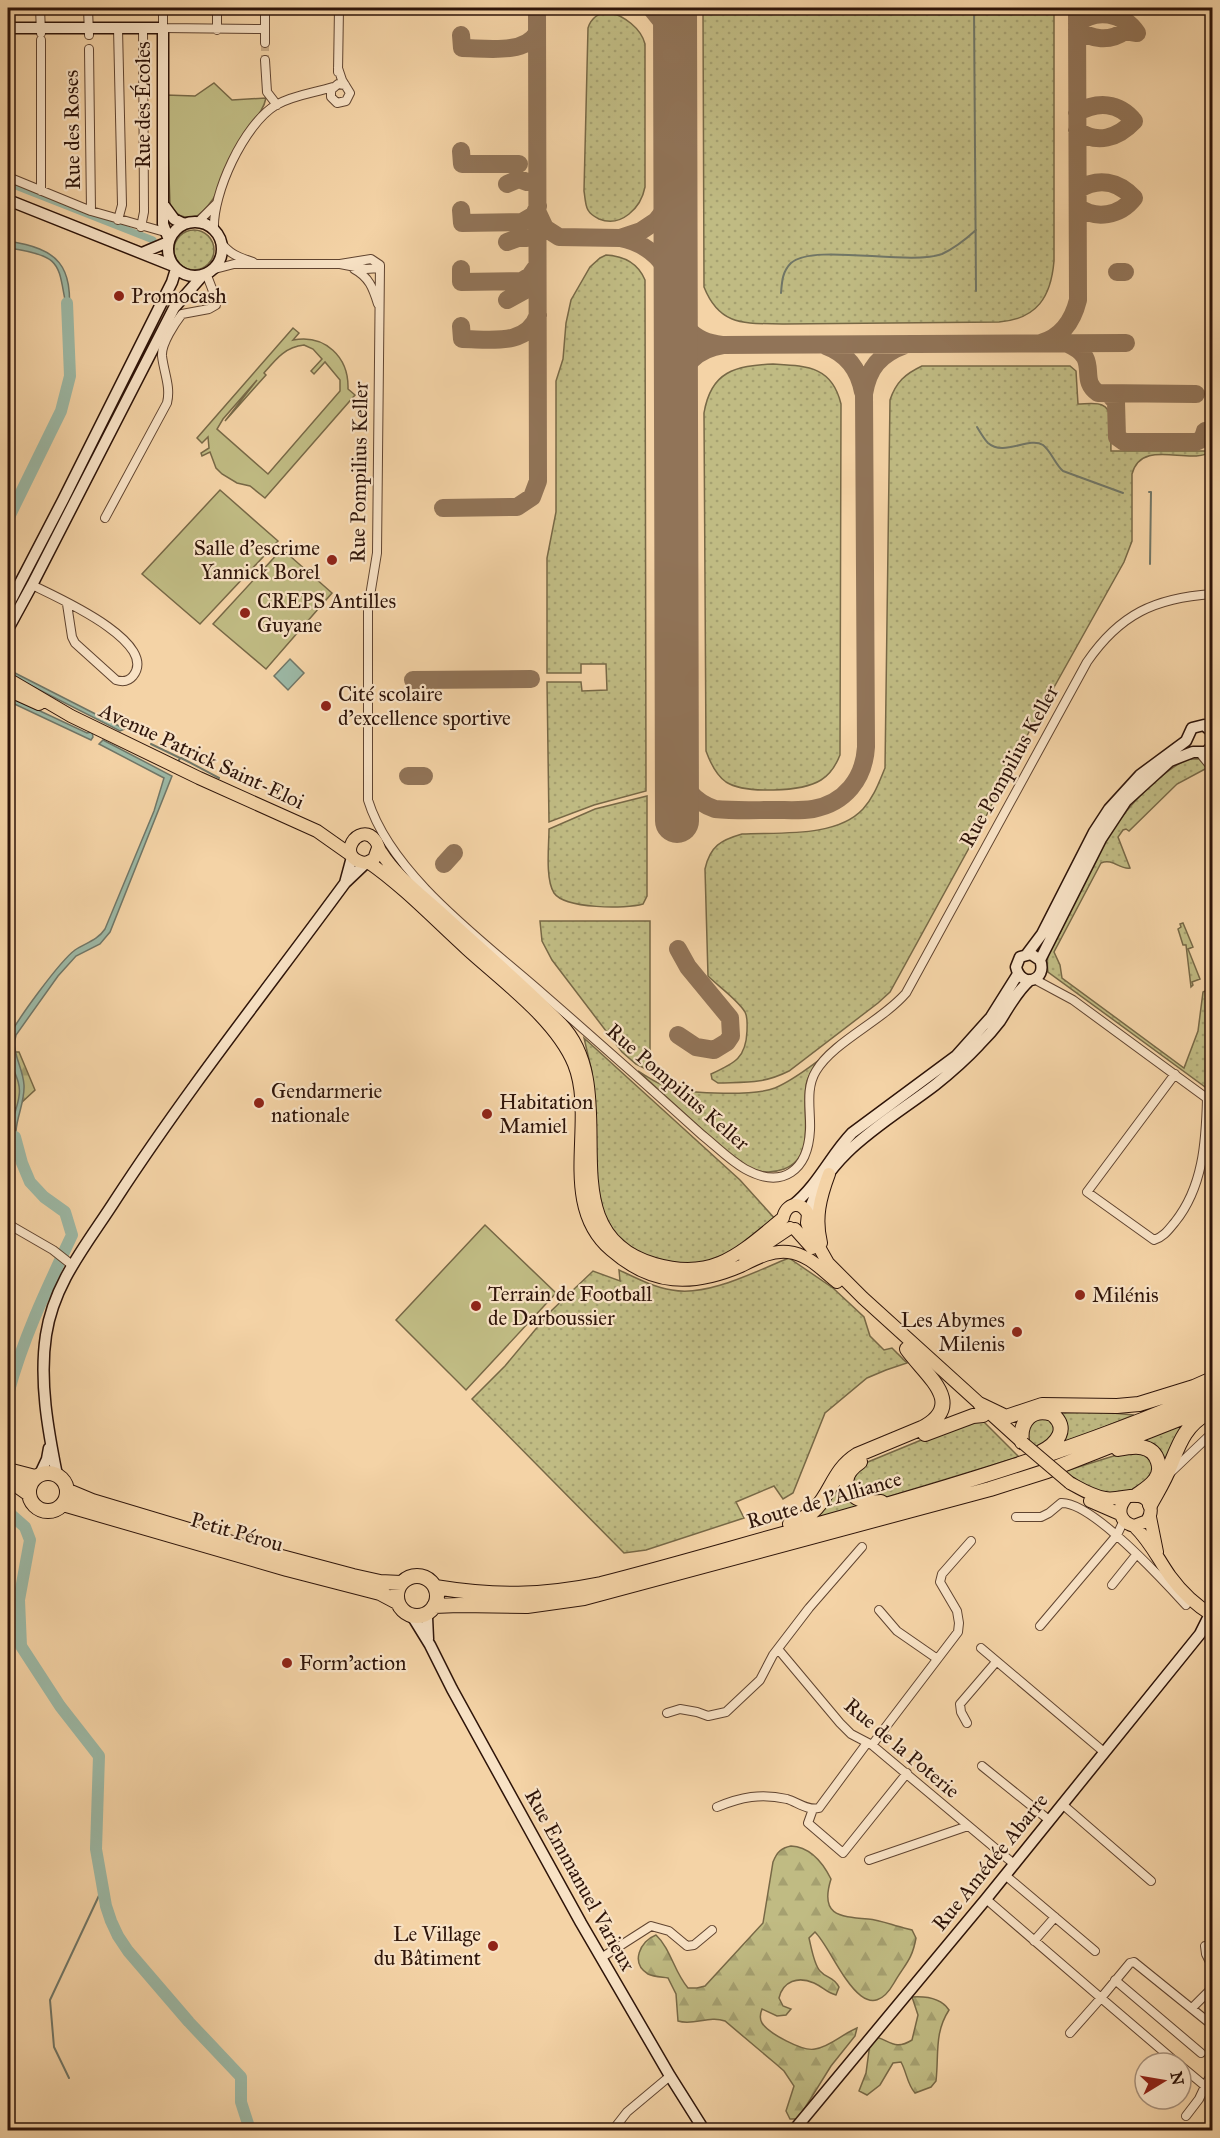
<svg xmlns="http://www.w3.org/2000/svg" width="1220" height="2138" font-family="'IM FELL Great Primer',serif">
	<defs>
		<pattern id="grass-dots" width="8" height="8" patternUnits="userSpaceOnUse" patternTransform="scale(1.5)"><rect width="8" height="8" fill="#c0bb83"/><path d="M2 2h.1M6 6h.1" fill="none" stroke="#a5a070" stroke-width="1.8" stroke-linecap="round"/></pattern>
		<pattern id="forest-firs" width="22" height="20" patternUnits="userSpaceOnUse" patternTransform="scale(1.5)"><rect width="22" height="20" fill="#c0bb83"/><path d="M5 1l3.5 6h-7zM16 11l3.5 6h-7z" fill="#a5a070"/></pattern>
	</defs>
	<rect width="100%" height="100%" fill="#f4d3a6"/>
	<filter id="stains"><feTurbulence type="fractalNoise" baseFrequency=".00333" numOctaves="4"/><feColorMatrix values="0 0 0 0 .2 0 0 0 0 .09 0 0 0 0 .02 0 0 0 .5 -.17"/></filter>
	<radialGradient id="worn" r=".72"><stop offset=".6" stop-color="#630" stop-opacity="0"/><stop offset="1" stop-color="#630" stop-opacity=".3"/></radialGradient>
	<path fill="url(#grass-dots)" stroke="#776846" stroke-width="1.5" d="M703 8H1054V261C1051 297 1037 319 999 322L783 324C745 323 720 327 704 287Z
		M609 12C624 16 641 28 645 44V187C641 208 621 228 599 219 595 217 590 214 588 210 585 205 585 196 584 191L588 28C591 18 598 13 609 12Z
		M174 250a20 20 0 1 1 40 0a20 20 0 1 1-40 0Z
		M606 255C624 256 638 263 645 280L646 791 594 805 549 822 547 682H581L582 691 607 690 606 664H581V673H547V558L556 512V381L563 359 566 323 571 300 590 267 600 258Z
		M773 364C807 366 832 366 841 404L840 755C836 765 831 774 821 780 802 792 745 794 726 782 716 775 710 762 706 751L704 413C711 371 735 366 773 364Z
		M922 366H1070L1076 371 1078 404C1085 404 1096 402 1102 405 1116 410 1110 439 1111 451H1212C1191 467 1142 437 1132 474V541L1124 562 1029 732 980 828 890 992 878 1003 789 1071C763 1084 747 1082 718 1083L712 1079 711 1074C735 1063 746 1058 747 1031 747 1024 748 1018 745 1012 738 1000 718 986 708 976L705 869C710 846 721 840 742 834 779 832 836 838 863 809 874 797 879 782 885 768L890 400C896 382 905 374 922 366Z
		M1189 759H1199L1207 768 1177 784 1129 831 1126 829 1123 830 1118 837 1130 868C1120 870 1113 858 1101 863L1054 952 1060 965 1062 978 1184 1068 1198 1031 1203 992 1207 990 1212 1004V1092L1048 972C1046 956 1048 944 1060 933 1086 875 1108 821 1158 779 1168 771 1177 763 1189 759Z
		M647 796V896L643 904C626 909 565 909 554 893 545 879 549 845 549 829L595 809Z
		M540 921H650V1071L636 1064 622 1052 552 960 542 941Z
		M1183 923 1193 947 1188 949 1200 979 1192 982 1193 985 1191 987 1186 945H1183L1178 929 1181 927 1180 924Z
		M584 1038 740 1180 776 1220 728 1256 698 1265 651 1260 630 1246 614 1232 604 1213 596 1187 592 1072Z
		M822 1058C816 1065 810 1072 807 1081 799 1109 819 1156 784 1169 768 1175 755 1171 740 1164L638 1071C648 1077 659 1085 670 1088 692 1094 755 1096 775 1088 792 1081 807 1069 822 1058Z
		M789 1258 833 1288 864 1317 870 1336 884 1350 892 1348 907 1363 886 1370 867 1378 825 1413 793 1493 783 1499 774 1486 736 1502 744 1518 646 1550 624 1553 472 1399 505 1366 550 1312 593 1271 620 1281 619 1270C636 1278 653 1287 672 1290 708 1297 756 1271 789 1258Z
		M1080 1410 1134 1415 1057 1446 1053 1411Z
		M1038 1418 1051 1420 1055 1423V1438L1037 1450 1025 1440 1024 1428Z
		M981 1419 1019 1457 884 1498H859L850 1476 863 1464 965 1422Z
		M1190 1421 1164 1467 1129 1444Z
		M1140 1452 1149 1455 1156 1471 1143 1488 1109 1498 1062 1472 1120 1454Z
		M842 1472C844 1487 843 1499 857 1506L856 1509 811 1520Z"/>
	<path fill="url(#forest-firs)" stroke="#776846" stroke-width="1.5" d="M8 1052H19L35 1090 8 1115Z
		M791 1846C810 1847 823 1863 831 1879 820 1914 837 1917 868 1919 880 1920 892 1925 904 1928L912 1930 916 1938C912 1961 904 1965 894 1983 863 2037 834 1950 815 1932L809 1938C811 1946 814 1965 820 1971 827 1979 833 1976 839 1987L836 1995C827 1993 823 1987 814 1983 798 1976 783 1981 779 1998L783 2006 791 2009 786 2015 777 2016 762 2009C760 2014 759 2018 762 2023 768 2033 803 2052 815 2049 830 2047 842 2034 857 2028L855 2036 831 2066 798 2119H790L786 2111 794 2086 784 2071 776 2064 725 2021C709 2015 694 2026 678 2021L676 1994 668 1978C662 1977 654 1977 648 1974 630 1963 640 1941 656 1935 671 1949 674 1972 688 1988H697L705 1986 763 1923 773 1862C777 1852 781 1848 791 1846Z
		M912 1997C927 1996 941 1998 949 2010 934 2033 939 2055 936 2081L931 2087 915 2093C907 2084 907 2073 901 2062L893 2063 880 2085 867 2095 859 2091 866 2073 871 2036C889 2038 893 2052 912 2040L918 2015Z"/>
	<path fill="#c0bb83" stroke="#776846" stroke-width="1.5" fill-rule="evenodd" d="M214 83 232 100 266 98C263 114 250 122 242 136 229 162 221 199 197 216 183 219 176 216 170 204L166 95 195 96Z
		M293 328 299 333 293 340C325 334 349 357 348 389L355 395 265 498 250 486 237 483 222 474 216 468 210 452 202 456 201 453 209 448 208 437 202 443 197 438ZM304 345 313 349 322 359 311 371 314 374 325 362 340 380V391L268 474 217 429 223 419 257 380 225 421 266 375 264 373C276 359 285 347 304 345Z
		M220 490 278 541 200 624 142 574Z
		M282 549 332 593 266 669 213 624Z
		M485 1225 556 1293 466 1390 396 1320Z"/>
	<path fill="#9cb8a5" stroke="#707667" stroke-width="1.5" d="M8 241C59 249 73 265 69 318 56 267 69 256 8 248Z
		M290 659 304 673 288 690 274 676Z
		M8 668 15 673 125 729 120 731 8 674Z
		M8 696 87 733 92 732 93 737 91 740 8 701Z
		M103 740 172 776 110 932 100 944 76 956 58 976 16 1035C11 1053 23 1067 24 1085 25 1101 17 1116 16 1131 14 1149 24 1176 38 1186L35 1190C18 1171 8 1149 12 1123 14 1114 18 1105 19 1096 23 1076 1 1058 8 1039 15 1022 60 961 75 950 85 943 97 941 105 929L154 811 164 778 99 744Z"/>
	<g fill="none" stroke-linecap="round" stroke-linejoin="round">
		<path stroke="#707667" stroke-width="2" d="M974 8 976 291
			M781 293C782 282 782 272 791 263 813 243 909 266 942 254 955 248 965 240 976 230
			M977 427C980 432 984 439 988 443 1004 457 1029 436 1043 445 1051 451 1055 464 1063 471L1123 493
			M1149 492H1151L1150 564
			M151 744 180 758 178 762
			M181 758C193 764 206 771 219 778
			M69 2078 54 2047 50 2000 103 1887"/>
		<path stroke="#9cb8a5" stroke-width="7" d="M8 183 153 240
			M8 638 9 640 8 646"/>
		<path stroke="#9cb8a5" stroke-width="12" d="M8 519 61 411 70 376 67 303
			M8 1394C23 1338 47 1288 72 1235L65 1212 44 1197 30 1182 22 1163 15 1137
			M8 1512 25 1527 30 1540 19 1600 21 1646 60 1706 99 1756 96 1849 106 1906 111 1921 118 1936 128 1951 189 2022 241 2077V2102L250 2130"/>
		<path stroke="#917458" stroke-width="18" d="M651 8 668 29 674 50
			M1077 24C1095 8 1123 12 1137 33
			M1077 29C1092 40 1110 42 1125 31L1137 33
			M461 35 462 48C484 48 525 55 537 33
			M1077 113C1097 101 1119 102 1134 121 1118 138 1097 145 1077 130
			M461 151 462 164H519
			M507 184 519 179 527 182
			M1078 190C1098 177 1118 181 1134 198 1120 216 1096 220 1078 207
			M461 210 462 223 522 222 534 215 538 206
			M538 213 545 228 559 237 620 238 641 231 656 221 667 207 675 187
			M620 238C642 242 662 256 670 277 683 309 675 339 722 345
			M507 242 518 238H527
			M461 269V282L522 281 530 276 537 266
			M1117 272H1125
			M507 300 527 289
			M461 326 462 339C489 339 527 347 538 315
			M1041 343C1062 337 1073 320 1078 300L1077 8
			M1068 344C1102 359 1077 379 1098 393L1196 394
			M826 346C848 354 859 370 863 392
			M676 391C681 365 696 349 723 345L1126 343
			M1109 394 1116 402 1117 437 1124 442H1195C1202 440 1203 438 1205 431
			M443 508 517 507 532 497 538 481 537 8
			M413 680 531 679
			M677 763C683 787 692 801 715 809 735 811 755 810 775 810 787 810 801 811 813 809 845 803 864 779 866 747L864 394C868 368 880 354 905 345
			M408 776H424
			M444 864 454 853
			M678 1035 696 1047 714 1050 727 1042 731 1036 730 1018 688 967 678 949"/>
		<path stroke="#917458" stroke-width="44" d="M675 8 677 821"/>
		<path stroke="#ccad87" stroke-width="8" stroke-dasharray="8 4" stroke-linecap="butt" d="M265 43V60"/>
		<g stroke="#604430" stroke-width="10">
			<path id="street" d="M40 8 41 33
				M88 8 89 35
				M163 8V28L265 29
				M217 8V30
				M265 8V43
				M41 40V191
				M89 49 91 211
				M265 60 267 92 277 105
				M338 68 342 80 350 93 346 101 337 103 331 97V90L338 84 345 85
				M338 72 339 8
				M8 177 91 211 165 232
				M118 220 122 205 118 28
				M198 222 216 204
				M141 227 144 212 143 28
				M214 230C212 194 244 124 276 105 293 95 314 93 333 87
				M220 241C229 254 238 257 253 262
				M380 268 366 269 340 264 371 259 380 265 377 553 368 608V800C391 875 484 942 542 993 596 1040 649 1087 702 1135 716 1146 729 1160 745 1169 783 1190 808 1170 810 1130 811 1111 805 1089 816 1071 833 1042 882 1021 906 993L1087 662C1120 614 1155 598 1212 594
				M354 269C369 277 373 288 378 304
				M211 270 234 264H340
				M105 518 167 403C171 387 164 373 162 356 161 344 175 323 182 314L209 309 216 305V299L206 273
				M32 585C54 596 160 642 133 676 128 682 122 682 116 680L75 643 72 637 67 604
				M1200 753 1212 768
				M1034 979 1073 1000 1212 1102
				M1175 1074 1087 1192 1154 1240C1164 1237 1169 1229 1175 1222 1203 1187 1206 1142 1207 1098
				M8 1224 53 1250 72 1265
				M1170 1473 1212 1433
				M1016 1517H1041L1049 1513 1061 1503C1091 1501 1164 1581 1186 1605
				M1112 1585 1136 1555
				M879 1610 897 1631 936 1658
				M1040 1626 1117 1535 1124 1520
				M981 1648 1104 1752
				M778 1649 840 1723 851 1734 872 1745 1014 1864
				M667 1713 680 1709 697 1712 708 1716 726 1712 760 1680 773 1655 809 1608 862 1547
				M967 1723 961 1712 960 1704 996 1662
				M872 1745 958 1632 959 1623 957 1611 940 1582 942 1574 971 1541
				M982 1766 1049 1820
				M1062 1804 1151 1881
				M717 1807C741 1797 761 1793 787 1799 797 1802 808 1811 819 1808L867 1743
				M813 1809 808 1823 843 1853 907 1773
				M869 1860 968 1826
				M1005 1875 1095 1951
				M986 1899 1101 1998 1130 1963 1134 1962 1212 2025
				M1034 1941 1055 1917
				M1205 1946 1206 1954 1212 1966
				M601 1958 651 1926 669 1931 687 1946 694 1945 712 1930
				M1115 1980 1201 2053
				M1192 2008 1212 1988
				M1070 2033 1101 1998 1177 2063
				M1181 2066 1205 2086
				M1186 2116 1199 2099 1207 2082 1212 2074
				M613 2130 627 2112 670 2076"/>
		</g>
		<g stroke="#2e1409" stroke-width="13">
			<path id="secondary" d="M8 28H163V224L169 240
				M8 200 171 265
				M163 204 174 219 184 224
				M168 249a27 27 0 1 1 54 0a27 27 0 1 1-54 0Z
				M142 253 168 242
				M8 606 63 500 172 282 176 269
				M8 629 32 585 174 308 203 275
				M345 883 352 857
				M1027 954 1042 934 1094 832 1109 809 1140 775 1186 741 1192 728 1204 725 1212 732
				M1040 960 1031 954 1020 957 1016 967C1021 989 1048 981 1040 960L1101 839 1126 801 1170 761 1193 752H1206L1212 746
				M793 1205C818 1185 830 1156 852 1133L956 1056 991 1017 1018 974
				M808 1214C826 1153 888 1121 935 1085 950 1073 965 1060 979 1045 986 1038 994 1029 1000 1021 1009 1007 1017 991 1030 980
				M40 1474 47 1459 49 1448
				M57 1475C48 1430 39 1381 46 1335 54 1282 88 1243 116 1199 187 1090 268 988 345 883L366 863
				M409 1615 414 1619 430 1645 452 1689 581 1923 670 2076 704 2130
				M428 1639 427 1617 429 1612
				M794 2130 986 1899 1200 1634 1210 1614"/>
		</g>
		<g stroke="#2e1409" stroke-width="14">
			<path id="primary" d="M8 679 71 716 199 778 317 831 351 855
				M8 690 39 704
				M378 848 374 859 366 863C333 859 359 820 375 840 378 843 378 848 381 852 396 876 420 894 441 913 481 950 523 985 561 1024 628 1094 542 1232 655 1264 714 1281 740 1253 783 1218 786 1203 801 1200 808 1214L807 1223 810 1231 828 1263 863 1298 1023 1443
				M368 862C404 887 435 920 467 949 502 981 556 1020 574 1064 597 1121 556 1203 611 1250 652 1286 692 1287 741 1266 755 1259 771 1250 788 1252 808 1254 822 1270 837 1282
				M795 1229 812 1248
				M821 1243C815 1218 820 1198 829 1174
				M745 1258 790 1228
				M1070 1483C1081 1489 1092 1496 1105 1498 1121 1501 1140 1488 1149 1503 1152 1509 1151 1515 1147 1521L1134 1526C1120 1522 1116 1510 1126 1498
				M1090 1501 1120 1514
				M1150 1517 1157 1552
				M1134 1526C1150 1541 1158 1559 1170 1576 1181 1591 1197 1606 1212 1615"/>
		</g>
		<g stroke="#2e1409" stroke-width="16">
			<path id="highway" d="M981 1405 1006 1417 1042 1405 1117 1406 1139 1404 1194 1387 1212 1379
				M925 1434 973 1416 983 1415
				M1022 1442C1019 1422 1032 1407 1052 1414 1070 1428 1057 1444 1041 1452
				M1118 1449C1133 1446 1153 1443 1158 1462 1160 1468 1159 1475 1155 1480 1151 1486 1143 1491 1137 1495
				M860 1462C832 1481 851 1505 881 1502
				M8 1470 35 1477
				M29 1492a19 19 0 1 1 38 0a19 19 0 1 1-38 0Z
				M8 1479 29 1494
				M68 1491 92 1501 259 1551 353 1576 380 1582 401 1583
				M63 1504 287 1569 380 1593 397 1602
				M1150 1505C1157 1492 1165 1480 1170 1466 1179 1444 1185 1425 1208 1413
				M790 1524C833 1510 825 1475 857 1455L922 1428C968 1404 925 1375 907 1349
				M397 1596a20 20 0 1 1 40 0a20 20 0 1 1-40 0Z
				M435 1587C496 1597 541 1596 601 1584 672 1566 742 1545 812 1526 948 1488 1083 1448 1212 1391
				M434 1606 459 1605 527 1606 584 1598 990 1489 1047 1471 1212 1406"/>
		</g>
		<use href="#street" stroke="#f8e2c5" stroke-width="8"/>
		<use href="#secondary" stroke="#f8e2c5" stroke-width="10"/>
		<use href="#primary" stroke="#f4d3a6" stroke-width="12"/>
		<use href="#highway" stroke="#f4d3a6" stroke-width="14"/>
		<g stroke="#2e1409" stroke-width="14" stroke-linecap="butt">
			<path id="primary-bridge" d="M1023 1443 1070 1483"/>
		</g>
		<use href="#primary-bridge" stroke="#f4d3a6" stroke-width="12"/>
	</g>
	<g fill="#8f2418" stroke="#f8e2c5" stroke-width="2">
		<circle cx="119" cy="296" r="6"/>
		<circle cx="332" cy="560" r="6"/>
		<circle cx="245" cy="613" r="6"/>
		<circle cx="326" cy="706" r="6"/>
		<circle cx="259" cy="1103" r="6"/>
		<circle cx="487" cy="1114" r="6"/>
		<circle cx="1080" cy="1295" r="6"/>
		<circle cx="476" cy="1306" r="6"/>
		<circle cx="1017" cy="1332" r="6"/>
		<circle cx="287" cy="1663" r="6"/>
		<circle cx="493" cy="1946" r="6"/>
	</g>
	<g text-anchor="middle" stroke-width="4.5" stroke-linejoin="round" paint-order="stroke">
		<g font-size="21" fill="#2e1409" stroke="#f8e2c5">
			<text transform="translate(143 105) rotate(-90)" y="7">Rue des Écoles</text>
			<text transform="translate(72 130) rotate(-91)" y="7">Rue des Roses</text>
			<text transform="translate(359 472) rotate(-89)" y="7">Rue Pompilius Keller</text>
			<text transform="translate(202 756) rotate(25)" y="7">Avenue Patrick Saint-Eloi</text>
			<text transform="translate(1009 766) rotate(-61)" y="7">Rue Pompilius Keller</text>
			<text transform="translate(678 1087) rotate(41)" y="7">Rue Pompilius Keller</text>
			<text transform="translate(824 1500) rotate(-16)" y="7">Route de l'Alliance</text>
			<text transform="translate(237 1532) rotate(16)" y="7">Petit Pérou</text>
			<text transform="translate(902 1748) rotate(40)" y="7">Rue de la Poterie</text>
			<text transform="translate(990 1862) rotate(-51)" y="7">Rue Amédée Abarre</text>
			<text transform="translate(580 1880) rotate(61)" y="7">Rue Emmanuel Varieux</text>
		</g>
		<g font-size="21" fill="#2e1409" stroke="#f8e2c5" text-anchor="start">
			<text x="131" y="303">Promocash</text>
			<text x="320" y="555" text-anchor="end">Salle d'escrime<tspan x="320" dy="24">Yannick Borel</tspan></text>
			<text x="257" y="608">CREPS Antilles<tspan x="257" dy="24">Guyane</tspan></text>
			<text x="338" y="701">Cité scolaire<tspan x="338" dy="24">d'excellence sportive</tspan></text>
			<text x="271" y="1098">Gendarmerie<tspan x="271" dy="24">nationale</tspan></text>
			<text x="499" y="1109">Habitation<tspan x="499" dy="24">Mamiel</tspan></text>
			<text x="488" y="1301">Terrain de Football<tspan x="488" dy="24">de Darboussier</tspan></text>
			<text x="1092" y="1302">Milénis</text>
			<text x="1005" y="1327" text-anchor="end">Les Abymes<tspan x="1005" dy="24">Milenis</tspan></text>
			<text x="299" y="1670">Form'action</text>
			<text x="481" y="1941" text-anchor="end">Le Village<tspan x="481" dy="24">du Bâtiment</tspan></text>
		</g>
	</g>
	<rect width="1220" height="2138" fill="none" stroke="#f4d3a6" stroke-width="30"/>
	<rect x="9" y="9" width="1202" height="2120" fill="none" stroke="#2e1409" stroke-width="3"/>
	<rect x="15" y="15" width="1190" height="2108" fill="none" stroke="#2e1409" stroke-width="1.5"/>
	<g transform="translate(1163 2081) rotate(79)"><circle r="28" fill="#f8e2c5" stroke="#a7907a" stroke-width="1.5"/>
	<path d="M0-4.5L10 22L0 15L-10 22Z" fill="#8f2418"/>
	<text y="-9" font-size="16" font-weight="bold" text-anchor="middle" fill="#2e1409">N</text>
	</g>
	<rect width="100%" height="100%" filter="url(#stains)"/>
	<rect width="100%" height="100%" fill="url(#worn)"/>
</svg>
